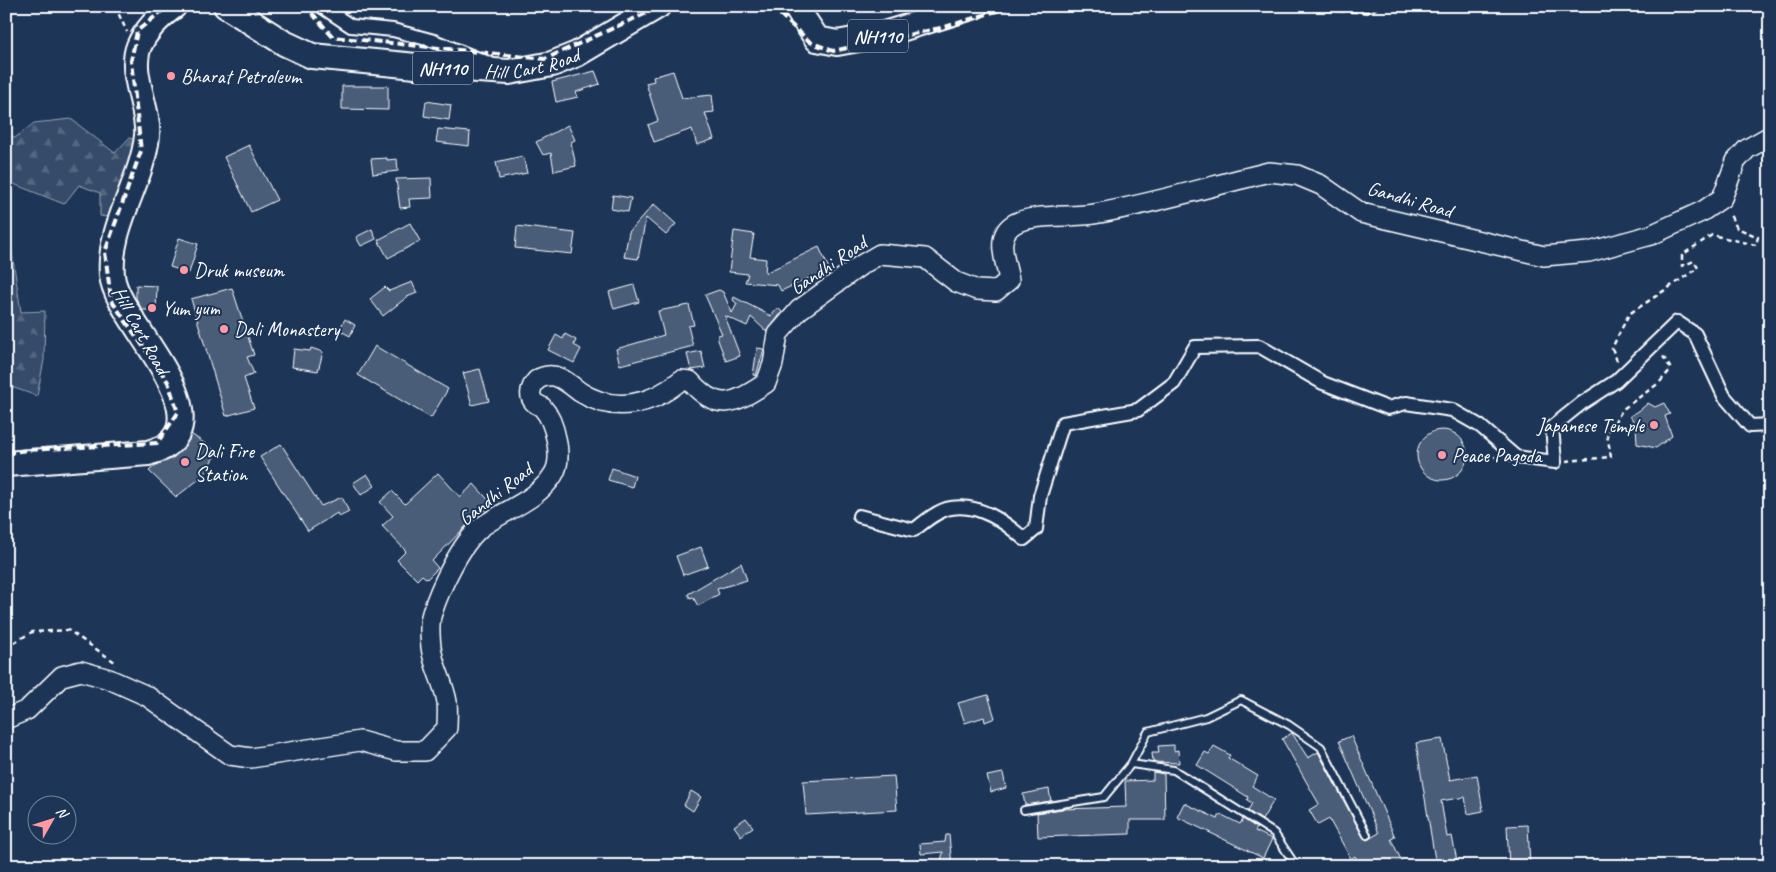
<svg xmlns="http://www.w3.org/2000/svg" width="1776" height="872" font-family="Caveat,sans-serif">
	<defs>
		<pattern id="forest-firs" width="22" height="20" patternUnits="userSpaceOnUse" patternTransform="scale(1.25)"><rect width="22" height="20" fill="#364b69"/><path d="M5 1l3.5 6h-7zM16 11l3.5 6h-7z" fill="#546680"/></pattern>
	</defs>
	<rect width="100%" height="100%" fill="#1d3557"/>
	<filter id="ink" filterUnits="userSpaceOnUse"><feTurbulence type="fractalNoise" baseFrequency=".02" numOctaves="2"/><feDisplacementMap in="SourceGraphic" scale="10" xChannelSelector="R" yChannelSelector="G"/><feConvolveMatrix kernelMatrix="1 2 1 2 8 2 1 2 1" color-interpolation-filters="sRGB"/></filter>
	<g filter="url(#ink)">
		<path fill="url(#forest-firs)" stroke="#9aa5b4" d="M71 119 115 153 129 138 137 140 112 218 100 216V193L79 185 64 204 6 181V133L15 138 34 123Z
			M6 240 11 246 21 312 45 311 44 360 37 396 6 385Z"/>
		<path fill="#4a5d79" stroke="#fff" d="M595 71 600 84 576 92 578 97 556 102 552 82Z
			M673 71 682 98 712 95 714 112 705 113 714 139 697 145 692 129 654 142 648 125 658 121 646 83 654 81 653 77Z
			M342 86H388V110L342 109Z
			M426 101 451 105 449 120 424 116Z
			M568 125 575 140 571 142 576 166 554 171 551 153 543 155 536 142Z
			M438 129 470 132 469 146 436 142Z
			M249 145 277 200 251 212 224 157Z
			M523 156 527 173 499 179 496 162Z
			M387 158V160L397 159 398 171 373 174 371 159Z
			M431 178 432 198 409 199 410 207 400 208 396 179Z
			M613 195 631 198 628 212 611 209Z
			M654 204 676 224 666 235 646 218 638 259 624 257 629 232Z
			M410 223 420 241 388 258 378 240Z
			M517 226 575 233 572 254 515 248Z
			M372 229 376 239 361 246 356 237Z
			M734 231 754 234 750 257 766 259 765 273 819 247 831 273 816 280 814 276 781 291 778 285 745 282 748 274 729 272Z
			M179 238 198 244 189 273 170 267Z
			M412 282 417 293 407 297 383 316 370 299 385 287 389 291Z
			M136 285 157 286 156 310H142L136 298Z
			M634 285 639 302 614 309 609 292Z
			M232 288 254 355 247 357 254 374 244 378 254 408 226 416 191 299Z
			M719 290 723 292 732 313 737 304 733 300 734 297 771 316 778 308 782 312 767 332 751 317 747 326 725 316 740 356 726 361 718 340V335L722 334 705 295Z
			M689 305 694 325 688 326 693 346 620 365 616 349 664 335 658 311Z
			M345 319 355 325 350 336 339 330Z
			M565 334 576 340 574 345 581 349 574 363 548 350 556 335 563 339Z
			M375 346 448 389 431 418 358 375Z
			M311 348 323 352 318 371 292 367 294 349 310 351Z
			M757 348 764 349 756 376 753 375Z
			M701 351 705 368 691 370 687 354Z
			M480 369 489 401 472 405 463 373Z
			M1648 403 1655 407 1664 403 1670 414 1665 416 1672 436 1656 448 1637 444 1636 425 1630 416 1640 410Z
			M1417 455a25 25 0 1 1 50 0a25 25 0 1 1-50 0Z
			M191 434 217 452 202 477 176 497 149 471 156 465 174 457Z
			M281 444 321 506 342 497 349 512 339 517 337 513 308 531 260 457Z
			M612 468 635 476 632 487 608 480Z
			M438 473 460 497 474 484 492 504 472 520 432 561 438 568 427 579 422 575 417 580 397 560 406 551 382 526 393 516 380 502 392 491 405 504Z
			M367 474 375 486 361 495 353 483Z
			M701 547 708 566 683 575 676 556Z
			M741 563 747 580 717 589 719 594 698 606 693 597 690 598 688 594Z
			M988 695 995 718 985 722 984 717 965 723 958 703Z
			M1292 733 1308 758 1318 752 1363 837 1367 840 1379 833 1339 741 1351 736 1395 837 1391 839 1404 866H1360L1355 856 1351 859 1329 819 1318 825 1309 810 1319 804 1282 739Z
			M1442 739 1450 780 1477 775 1483 811 1468 814 1465 797 1441 801 1447 837 1452 836 1458 866H1436L1416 743Z
			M1174 745V751L1178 750 1179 763 1153 762 1152 753H1159L1158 746Z
			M1214 746 1230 755 1228 758 1258 776 1252 786 1274 800 1262 820 1248 811 1252 803 1247 800 1248 797 1197 765 1205 752 1209 754Z
			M1153 772 1164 774 1165 820H1130V834L1038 837 1037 813 1062 809 1126 807 1125 781 1153 780Z
			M1003 773 1006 788 991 792 987 776Z
			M894 776 897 810 806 815 803 781Z
			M1049 789 1051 801 1025 805 1023 794Z
			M691 791 701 797 693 811 684 805Z
			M1184 803 1218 819 1220 814 1240 824 1243 819 1257 828 1255 831 1272 839 1263 858 1177 817Z
			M746 818 753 827 741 836 734 826Z
			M1528 825 1530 866H1509L1507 826Z
			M946 835H949L952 866H940L943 852 921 854 920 844 945 842Z"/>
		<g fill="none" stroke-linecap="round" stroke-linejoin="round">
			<g stroke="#fff" stroke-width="10">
				<path id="lane" d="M1131 764 1174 770 1274 833 1296 866
					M1024 810 1104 797 1131 764 1148 732 1206 717 1241 700 1289 725 1321 747 1367 835"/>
			</g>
			<g stroke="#fff" stroke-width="16">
				<path id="street" d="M321 6 351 26 393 30 434 41 491 64
					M859 516 914 530C924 522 938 510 951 508 979 503 1005 522 1024 539L1036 529 1040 496 1063 423 1138 410 1174 383 1195 347 1259 346 1323 383 1388 408 1406 403 1452 410 1480 426 1516 457 1555 462 1552 427 1582 403 1616 381 1677 322 1695 334 1724 396 1750 426 1770 425"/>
			</g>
			<g stroke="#fff" stroke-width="22">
				<path id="secondary" d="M6 719 27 710 62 676 81 671 109 679 147 696 230 755 251 758 360 741 396 751H425L447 728C447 720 448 710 447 702 444 683 433 666 431 647 430 638 429 622 432 613 440 588 460 545 480 528 504 510 537 501 553 475 564 459 555 421 542 407 539 405 535 404 533 401 527 392 534 379 543 377 558 372 569 384 580 392 614 414 652 405 681 380L690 381C718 413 734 404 766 383L773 364 778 334 799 310 861 265 880 254 925 258 956 282 977 290 996 291 1009 280C1006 262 994 236 1014 224 1032 213 1073 218 1094 214 1152 204 1211 186 1269 172L1297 175 1321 185 1361 213 1544 256 1589 252 1651 235 1703 211 1722 198 1736 161 1747 149 1770 136"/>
			</g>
			<g stroke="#fff" stroke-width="28">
				<g id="highway">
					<path id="s1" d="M226 6 284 43 312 56 416 66 509 72 552 64 577 54 658 6"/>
					<path d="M795 6 817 39 837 43 881 35 975 6"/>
					<path d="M6 464 148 453C153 451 161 450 166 446 218 408 115 318 112 275 108 226 142 183 147 136 150 109 128 73 139 46 146 30 160 16 174 6"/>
				</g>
			</g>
			<path stroke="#fff" stroke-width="2.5" stroke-dasharray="5 4" stroke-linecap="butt" d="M115 6 127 32
				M1617 361 1612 348 1629 314 1698 268 1694 261 1682 266V255L1712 235 1756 245 1758 237 1737 228 1729 213
				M1467 457H1495
				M1566 461 1611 457 1607 434 1623 409 1659 383 1671 369 1661 353
				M6 647 32 632 68 630 115 662 114 665"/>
			<use href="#lane" stroke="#1d3557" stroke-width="6"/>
			<use href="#street" stroke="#1d3557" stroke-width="12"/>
			<use href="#secondary" stroke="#1d3557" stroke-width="19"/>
			<use href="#highway" stroke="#1d3557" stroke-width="24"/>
			<path stroke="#fff" stroke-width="4" stroke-dasharray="8 4" stroke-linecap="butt" d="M302 6 310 11 333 37 545 59 662 6
				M771 6 810 42 833 51 945 27 1013 6
				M1253 6 1370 12 1378 6
				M6 453 27 450 157 443 178 413 168 382 111 300 105 252 141 151 131 61 137 31 168 6"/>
		</g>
	</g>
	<g fill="#ff9aa2" stroke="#1d3557" stroke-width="2">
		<circle cx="171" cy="76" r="5"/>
		<circle cx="184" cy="270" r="5"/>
		<circle cx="152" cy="308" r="5"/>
		<circle cx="224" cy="329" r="5"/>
		<circle cx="1654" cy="425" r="5"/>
		<circle cx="1442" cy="455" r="5"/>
		<circle cx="185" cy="462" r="5"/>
	</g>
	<g text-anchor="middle" stroke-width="4" stroke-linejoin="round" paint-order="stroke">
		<g fill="#1d3557" stroke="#bbc2cd" stroke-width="1">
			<rect x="848" y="19.5" width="60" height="33" rx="4"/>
			<rect x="413" y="51.5" width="60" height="33" rx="4"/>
		</g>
		<g font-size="19" font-weight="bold" fill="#fff">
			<text x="878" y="43">NH110</text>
			<text x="443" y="75">NH110</text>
		</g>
		<g font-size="20" fill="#fff" stroke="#1d3557">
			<text dy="7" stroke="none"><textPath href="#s1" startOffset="321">Hill Cart Road</textPath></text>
			<text transform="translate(1410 199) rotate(16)" y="7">Gandhi Road</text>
			<text transform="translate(828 265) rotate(-34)" y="7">Gandhi Road</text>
			<text transform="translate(141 330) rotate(61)" y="7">Hill Cart Road</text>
			<text transform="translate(495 494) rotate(-38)" y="7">Gandhi Road</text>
		</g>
		<g font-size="20" fill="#fff" stroke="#1d3557" text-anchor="start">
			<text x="181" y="83">Bharat Petroleum</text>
			<text x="194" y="277">Druk museum</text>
			<text x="162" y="315">Yum yum</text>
			<text x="234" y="336">Dali Monastery</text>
			<text x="1644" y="432" text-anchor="end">Japanese Temple</text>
			<text x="195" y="458">Dali Fire<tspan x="195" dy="23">Station</tspan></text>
			<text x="1452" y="462">Peace Pagoda</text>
		</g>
	</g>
	<rect width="1776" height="872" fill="none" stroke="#1d3557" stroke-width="25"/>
	<rect x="12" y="12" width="1751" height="847" fill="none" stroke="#fff" stroke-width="2" filter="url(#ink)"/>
	<g transform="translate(52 820) rotate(51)"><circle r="24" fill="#1d3557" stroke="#77869a"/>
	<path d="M0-4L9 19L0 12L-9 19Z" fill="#ff9aa2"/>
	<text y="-8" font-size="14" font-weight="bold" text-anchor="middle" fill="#ffffff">N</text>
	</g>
</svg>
